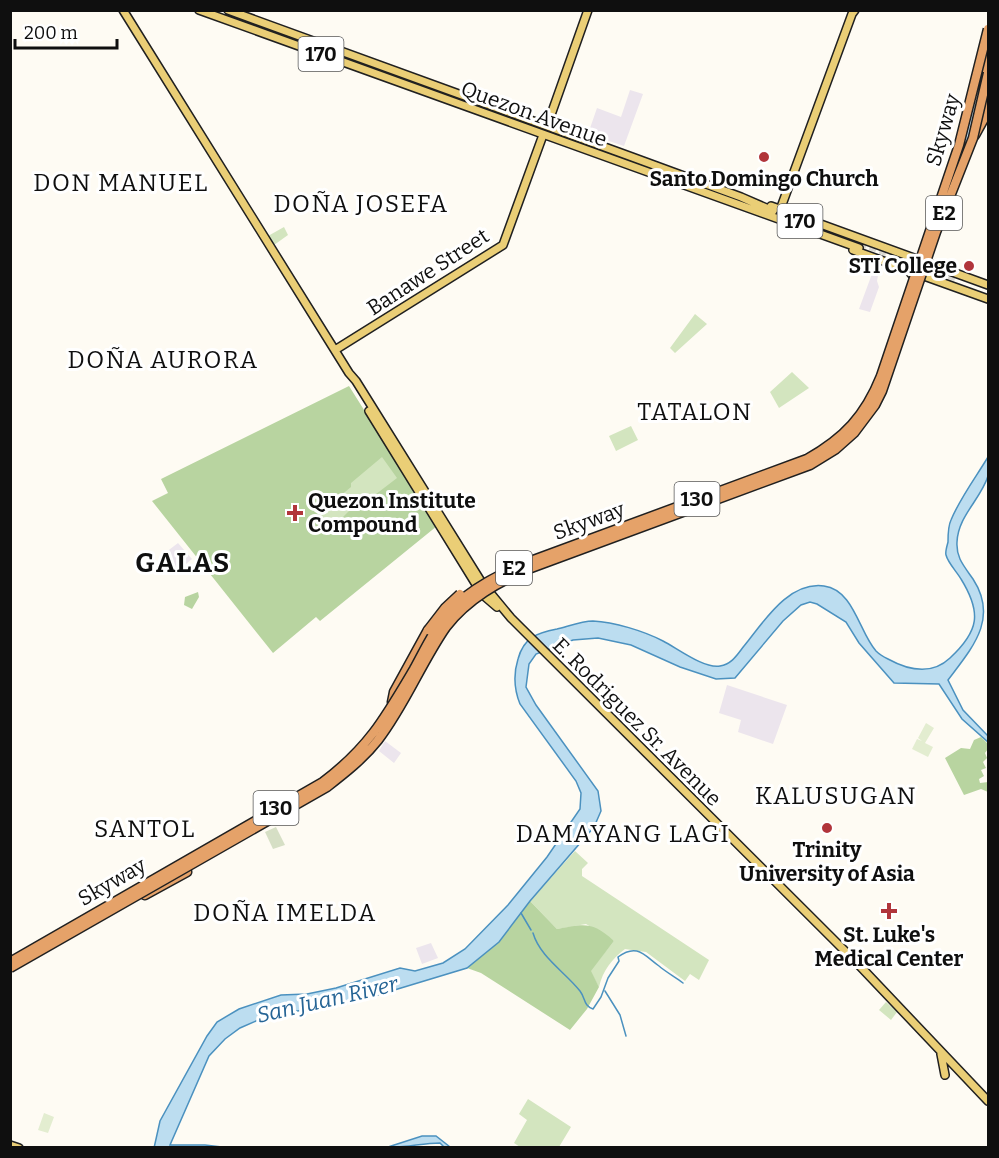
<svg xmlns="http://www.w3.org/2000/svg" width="999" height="1158" font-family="Bitter,serif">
	<rect width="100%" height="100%" fill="#fefbf3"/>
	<path fill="#ece5ed" d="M630 90 643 94 624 146 588 134 597 108 621 117Z
		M876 263 880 265 877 281 879 287 870 312 859 309Z
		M178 543 192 559 175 573 161 556Z
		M727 685 787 705 773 744 738 732 741 720 719 713Z
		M385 741 401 753 394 763 379 751Z
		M431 943 438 958 422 964 416 948Z"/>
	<path fill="#d3e5bf" d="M284 227 288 235 274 245 268 236Z
		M695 314 707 324 675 353 670 348Z
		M792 372 809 388 779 408 770 392Z
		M631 426 638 440 616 451 609 436Z
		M386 447 407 479 327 542 304 514Z
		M575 851 588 863 582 869V876L709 960 699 980 690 974 685 981 646 952 625 949C612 959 603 970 599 987L590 971 614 941 586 924 557 929 530 901Z
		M886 1002 897 1012 891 1020 879 1010Z
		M528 1099 571 1127 559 1147H520L514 1143 527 1120 519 1114Z"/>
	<path fill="#b8d4a0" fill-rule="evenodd" d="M349 386 437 526 320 621 316 617 273 653 152 501 168 493 161 479ZM382 457 397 478 367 501 361 499 326 534 315 517 351 487V483Z
		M198 592 199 597 192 609 184 605 185 597Z
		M981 737 988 744V749L985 753 987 758 983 762 986 768 981 770 984 776 979 779 980 783 988 782V792L981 789 964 795 945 758 961 748 970 749 974 740Z
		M530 901 557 929C584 924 592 921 614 941L591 971 599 987 587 1009 570 1030 481 973 467 968 499 942Z"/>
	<path fill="#d6dfc5" d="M276 827 285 845 273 849 265 832Z"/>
	<path fill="#e3edd0" d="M926 723 934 728 925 743 933 747 928 757 912 749 917 739 922 741 918 738Z
		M44 1113 54 1117 48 1133 38 1130Z"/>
	<path fill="#bcddf0" stroke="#4b91bf" stroke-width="1.5" d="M988 457C988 463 990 470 988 476 981 499 958 516 957 542 956 558 964 566 973 579 999 619 972 648 948 680L963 710 988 736V742L962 719 939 684 894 683 859 643 846 622 817 604 810 602 801 605 783 621 735 678 716 679 680 667 631 645 598 638 573 640 536 654 529 664 526 687 536 705 598 791 601 811 594 827 530 901 499 942 467 968 368 998 265 1017 240 1028 225 1039 209 1056 170 1145H205L222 1147 154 1148 160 1121 207 1036 217 1022 239 1009 281 995 307 994 336 988 400 968 415 971 443 963 465 949 508 905 547 857 580 809 581 793 576 781 520 704C514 689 513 675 518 659 524 637 537 633 557 629 569 626 582 621 593 621 614 622 644 631 663 641 677 648 704 669 720 666 732 664 737 655 744 646 763 623 788 581 824 586 854 590 859 632 876 651 879 654 884 657 888 659 908 670 931 676 950 658 979 631 982 613 961 579 957 572 948 563 946 555 945 552 947 546 948 542 948 535 948 526 951 520 960 498 976 477 988 457Z
		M422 1136H436L450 1147H444L440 1143C422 1143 406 1148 388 1147Z"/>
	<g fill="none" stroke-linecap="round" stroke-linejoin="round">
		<path stroke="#4b91bf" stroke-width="1.5" d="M521 913 531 930
			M533 933C540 957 565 972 580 991 586 999 583 1005 593 1009L601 997 608 978 619 961 618 957C637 943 644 955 659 966 666 972 675 977 683 983
			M605 991 620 1015 626 1036"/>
		<path stroke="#bcddf0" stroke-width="6" d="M968 153 965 144 978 103"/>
		<path stroke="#dad8d1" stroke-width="7" stroke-dasharray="7 3.5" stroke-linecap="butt" d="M860 243 956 278"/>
		<g stroke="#202020" stroke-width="10">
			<path id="major" d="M123 10 349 373 356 381 482 583 511 618 858 964 988 1101
				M199 10 859 248
				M228 10 632 157 741 197 773 211
				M547 126 588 10
				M771 206 988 285
				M780 210 852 14 855 10
				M853 250 908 270 913 276
				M924 276 988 299
				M335 350 503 245 543 135
				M369 411 477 586 483 595 497 607
				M941 1054 945 1075
				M10 1145 19 1148"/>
		</g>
		<g stroke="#202020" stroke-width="11">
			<path id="highway" d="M983 79 988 55
				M975 135 986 115 988 100
				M392 702 394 692 428 630
				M145 895 187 872"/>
		</g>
		<use href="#major" stroke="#eace76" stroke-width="7"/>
		<use href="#highway" stroke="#e5a269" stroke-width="8"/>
		<path stroke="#b1353b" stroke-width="1.5" d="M10 1147 14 1148"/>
		<g stroke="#202020" stroke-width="11" stroke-linecap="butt">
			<path id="highway-bridge" d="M428 630 445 608 460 594
				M10 962 323 782C369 747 385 718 414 669 425 649 435 627 451 610 471 588 501 574 528 562L807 459C844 438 865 416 881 376L959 145 988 29
				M10 968 327 787C345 773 363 759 378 740 405 705 421 663 446 627 468 599 498 582 531 568L810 465 836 449 854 433 875 405 882 391 936 232 973 138 988 73"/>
		</g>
		<use href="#highway-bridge" stroke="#e5a269" stroke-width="8"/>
	</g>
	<g fill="#b1353b" stroke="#fff" stroke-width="2">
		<circle cx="764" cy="157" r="6"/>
		<circle cx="969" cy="266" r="6"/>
		<path d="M292 504h6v6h6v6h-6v6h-6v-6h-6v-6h6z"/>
		<circle cx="827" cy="828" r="6"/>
		<path d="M886 902h6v6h6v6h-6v6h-6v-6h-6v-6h6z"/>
	</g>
	<g text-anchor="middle" stroke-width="6" stroke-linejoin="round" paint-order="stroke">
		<g fill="#fff" stroke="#575757" stroke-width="1.5">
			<rect x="298.5" y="37" width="45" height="34" rx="4.5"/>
			<rect x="926" y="196" width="36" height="34" rx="4.5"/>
			<rect x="777.5" y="204" width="45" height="34" rx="4.5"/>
			<rect x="674.5" y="482" width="45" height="34" rx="4.5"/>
			<rect x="496" y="551" width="36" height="34" rx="4.5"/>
			<rect x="253.5" y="791" width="45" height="34" rx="4.5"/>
		</g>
		<g font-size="20" font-weight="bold" fill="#0f0f0f">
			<text x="321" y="61">170</text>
			<text x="944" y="220">E2</text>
			<text x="800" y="228">170</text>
			<text x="697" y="506">130</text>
			<text x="514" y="575">E2</text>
			<text x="276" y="815">130</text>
		</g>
		<g font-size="21" fill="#0f0f0f" stroke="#fff">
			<text transform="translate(534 114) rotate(20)" y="7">Quezon Avenue</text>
			<text transform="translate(943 130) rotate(-74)" y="7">Skyway</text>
			<text transform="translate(428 272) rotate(-33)" y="7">Banawe Street</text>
			<text transform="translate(589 521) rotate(-20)" y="7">Skyway</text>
			<text transform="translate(637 722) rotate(45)" y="7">E. Rodriguez Sr. Avenue</text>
			<text transform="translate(112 882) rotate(-30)" y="7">Skyway</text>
		</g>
		<g font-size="21" font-weight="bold" fill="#0f0f0f" stroke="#fff">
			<text x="764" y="186">Santo Domingo Church</text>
			<text x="957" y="273" text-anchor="end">STI College</text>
			<text x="308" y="508" text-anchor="start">Quezon Institute<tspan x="308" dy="24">Compound</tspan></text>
			<text x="827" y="857">Trinity<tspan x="827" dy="24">University of Asia</tspan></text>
			<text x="889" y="942">St. Luke's<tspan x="889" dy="24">Medical Center</tspan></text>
		</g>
		<g font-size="22" font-style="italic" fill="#256495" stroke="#fff">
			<text transform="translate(327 999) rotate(-13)" y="8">San Juan River</text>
		</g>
		<g font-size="24" letter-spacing="1.5" fill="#0f0f0f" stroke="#fff">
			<text x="121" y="191">DON MANUEL</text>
			<text x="361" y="212">DOÑA JOSEFA</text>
			<text x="163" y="368">DOÑA AURORA</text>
			<text x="695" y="420">TATALON</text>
			<text x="836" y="804">KALUSUGAN</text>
			<text x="145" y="837">SANTOL</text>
			<text x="623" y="842">DAMAYANG LAGI</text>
			<text x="285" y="921">DOÑA IMELDA</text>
		</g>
		<g font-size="27" font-weight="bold" letter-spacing="1.5" fill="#0f0f0f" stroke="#fff">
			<text x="183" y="572">GALAS</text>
		</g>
	</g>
	<rect width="999" height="1158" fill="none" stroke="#0f0f0f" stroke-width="24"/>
	<path d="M15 39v9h102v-9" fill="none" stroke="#0f0f0f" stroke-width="3"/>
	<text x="24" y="39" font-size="18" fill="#0f0f0f" stroke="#ffffff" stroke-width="4.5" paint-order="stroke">200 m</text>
</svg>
